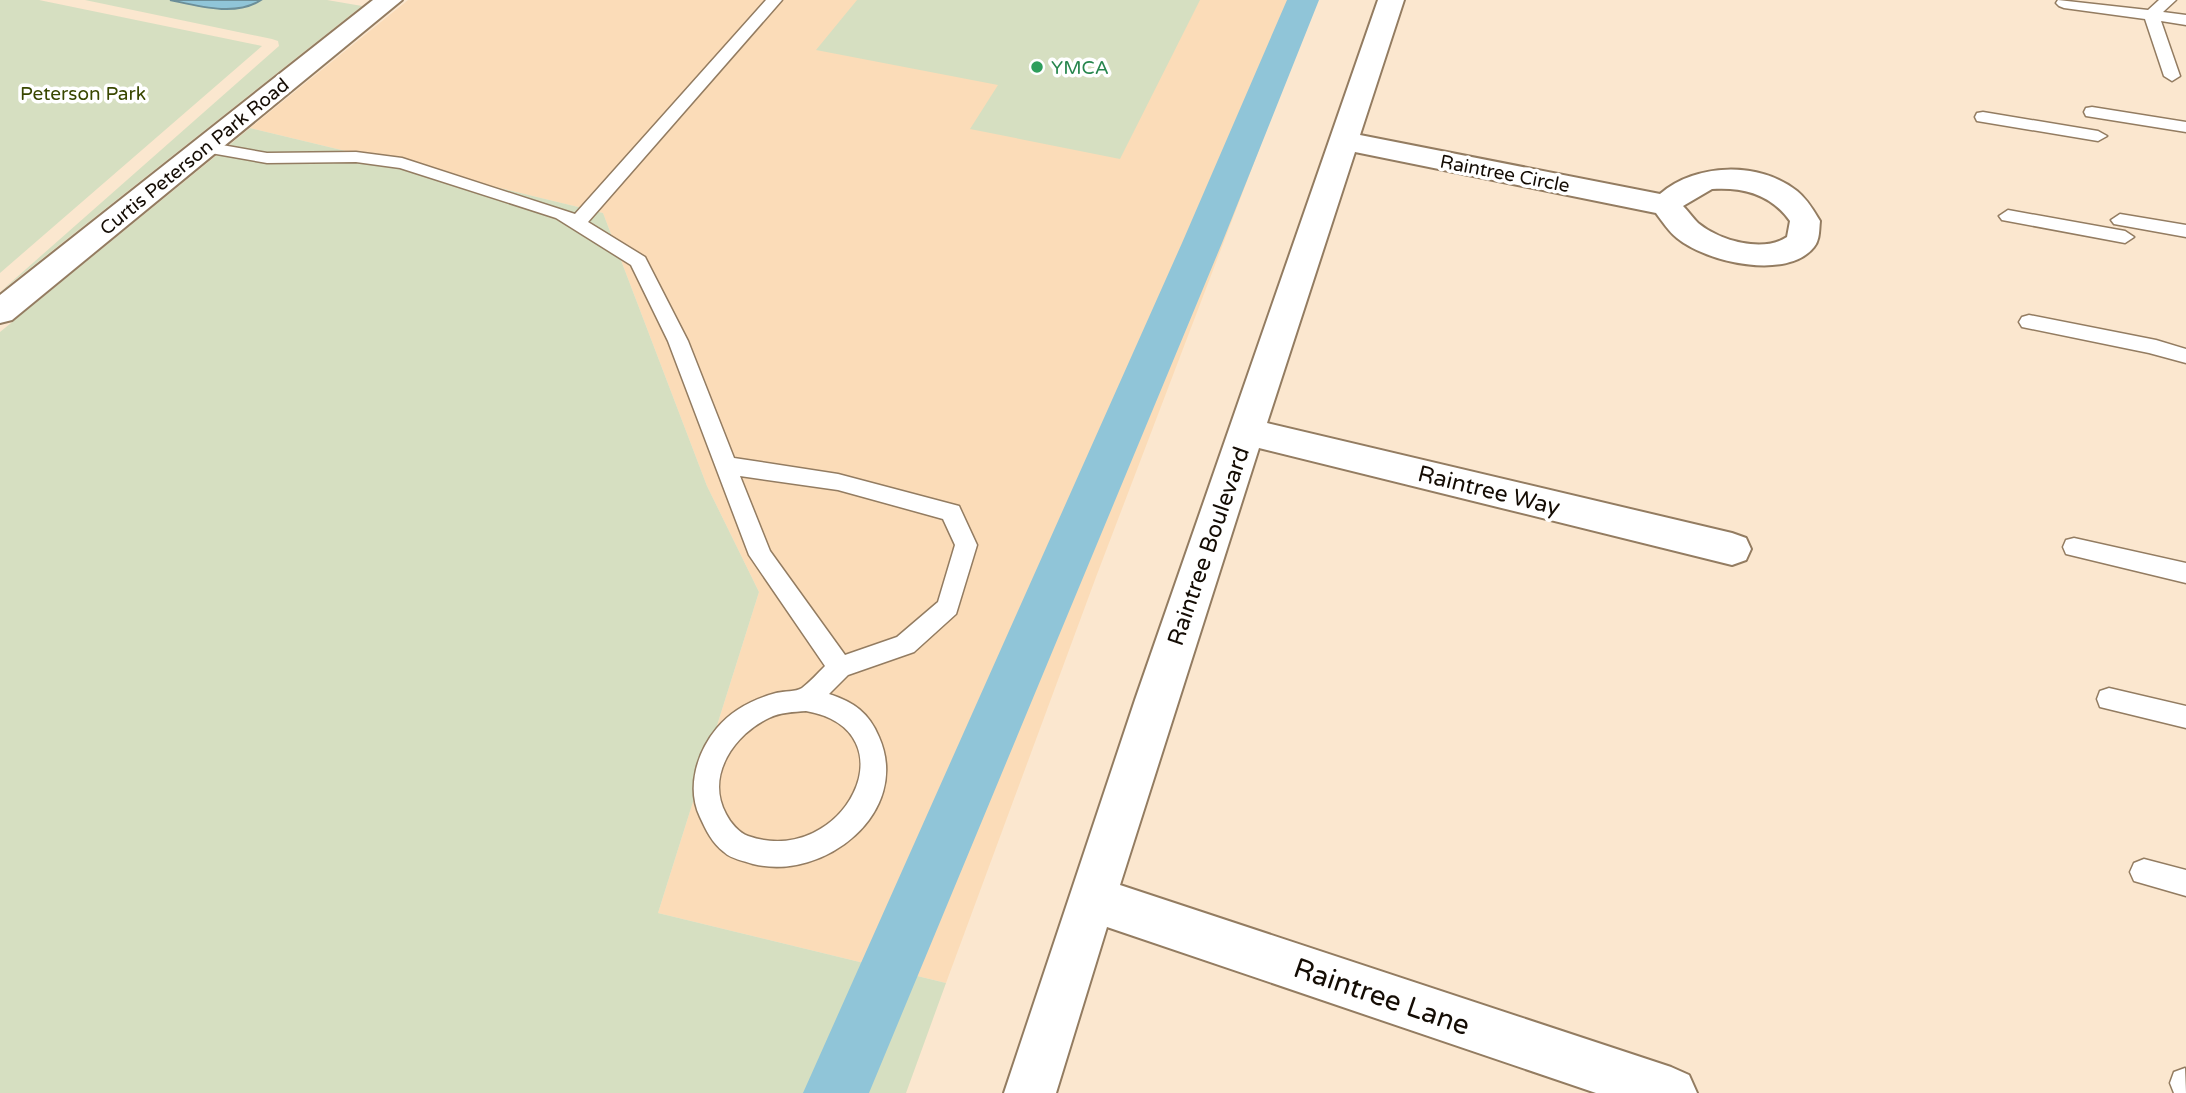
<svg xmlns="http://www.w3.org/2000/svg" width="2186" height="1093" font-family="'Varela Round',sans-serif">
	<rect width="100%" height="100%" fill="#fbe7cf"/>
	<path fill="#fbdcb8" d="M408 0H1316L1096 577 946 983 658 913 759 592 707 486 603 213 250 128Z"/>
	<path fill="#d6dfc1" d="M0 0H39L262 46 0 273Z
		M85 0C113 0 143 0 171 0 195 3 241 13 261 0H327L362 6 0 292 279 46 278 41 272 39Z
		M857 0H1200L1120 159 970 129 998 85 816 50Z
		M250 128 603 213 707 486 759 592 658 913 946 983 906 1093H0V332Z"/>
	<path fill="#90c5d8" stroke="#6b8e98" stroke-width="2" d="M170 0H261C236 17 198 6 170 0Z"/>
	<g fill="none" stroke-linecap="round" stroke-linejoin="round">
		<path fill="#90c5d8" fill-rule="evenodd" d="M1287 0H1319L1222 243 869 1093H803L1182 243Z"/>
		<g stroke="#937c61" stroke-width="3">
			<path id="lane" d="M766 0H782L588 222 645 257 647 261 688 341 734 458 838 474 959 506 977 545 956 614 914 652 848 675 829 694C854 702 869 713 879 737 912 812 824 882 753 864 744 861 731 859 724 852 712 843 706 830 700 817 686 788 697 752 717 728 732 710 754 699 776 693 784 691 796 692 802 688 810 682 818 673 825 666L749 555 668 341 631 265 556 218 400 168 356 162 267 163 205 152 196 147 205 142 267 153 356 152 402 158 575 214ZM740 476 838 490 943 519 955 545 938 602 897 637 845 655 770 551ZM806 711C914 730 844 869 748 836 739 833 730 822 726 814 705 775 735 734 769 718 780 712 794 712 806 711Z
				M2058 0 2148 10 2159 0H2176L2163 12 2186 15V25L2161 21 2180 76 2172 81 2164 76 2145 19 2064 8 2059 6 2056 3Z
				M2092 107 2186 122V132L2086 116 2084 112 2086 108Z
				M1983 112 2098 131 2107 136 2098 141 1977 121 1975 117 1977 113Z
				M2008 210 2125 231 2134 237 2125 243 2002 220 1999 216Z
				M2120 214 2186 225V237L2114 224 2111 220Z
				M2029 315 2156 340 2186 349V363L2149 353 2022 327 2019 322 2022 317Z
				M2074 538 2186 563V583L2066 554 2063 547 2066 540Z
				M2109 688 2186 706V728L2100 707 2097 699 2100 691Z
				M2144 859 2186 870V896L2134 881 2130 872 2134 863Z
				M2185 1068 2186 1093H2174L2170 1083 2174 1072Z"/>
		</g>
		<g stroke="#937c61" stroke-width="4">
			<path id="street" d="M373 0H402L12 320 0 323V295Z
				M1378 0H1404L1360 135 1660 194C1696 163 1759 161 1797 191 1807 199 1814 211 1820 221 1819 229 1820 240 1814 247 1787 281 1706 262 1677 238 1669 232 1662 221 1656 213L1355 152 1267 423 1732 533 1746 538 1751 549 1746 560 1732 565 1259 448 1120 885 1671 1067 1689 1075 1697 1093H1596L1107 927 1056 1093H1004L1135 700ZM1712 189C1743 187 1771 194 1790 221L1787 237C1763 253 1720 241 1698 223 1693 218 1688 211 1683 206Z"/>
		</g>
		<use href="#lane" fill="#fff" fill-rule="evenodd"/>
		<use href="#street" fill="#fff" fill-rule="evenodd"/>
	</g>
	<circle fill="#2e9e5b" stroke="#fff" stroke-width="2.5" cx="1037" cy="67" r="7"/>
	<g text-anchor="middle" stroke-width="7" stroke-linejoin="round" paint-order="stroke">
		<g font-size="19" fill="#27864d" stroke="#fff" text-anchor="start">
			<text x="1051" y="74">YMCA</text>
		</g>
		<g font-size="19" fill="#394700" stroke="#fff">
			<text x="83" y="100">Peterson Park</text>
		</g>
		<g font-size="19" fill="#140c04" stroke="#fff">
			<text transform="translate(194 156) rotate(-39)" y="7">Curtis Peterson Park Road</text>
			<text transform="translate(1505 173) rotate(11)" y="7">Raintree Circle</text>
		</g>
		<g font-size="23" fill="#140c04" stroke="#fff">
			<text transform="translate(1489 490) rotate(14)" y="8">Raintree Way</text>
			<text transform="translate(1208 546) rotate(-71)" y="8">Raintree Boulevard</text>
		</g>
		<g font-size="28" fill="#140c04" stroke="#fff">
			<text transform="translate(1382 996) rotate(19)" y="10">Raintree Lane</text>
		</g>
	</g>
</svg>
